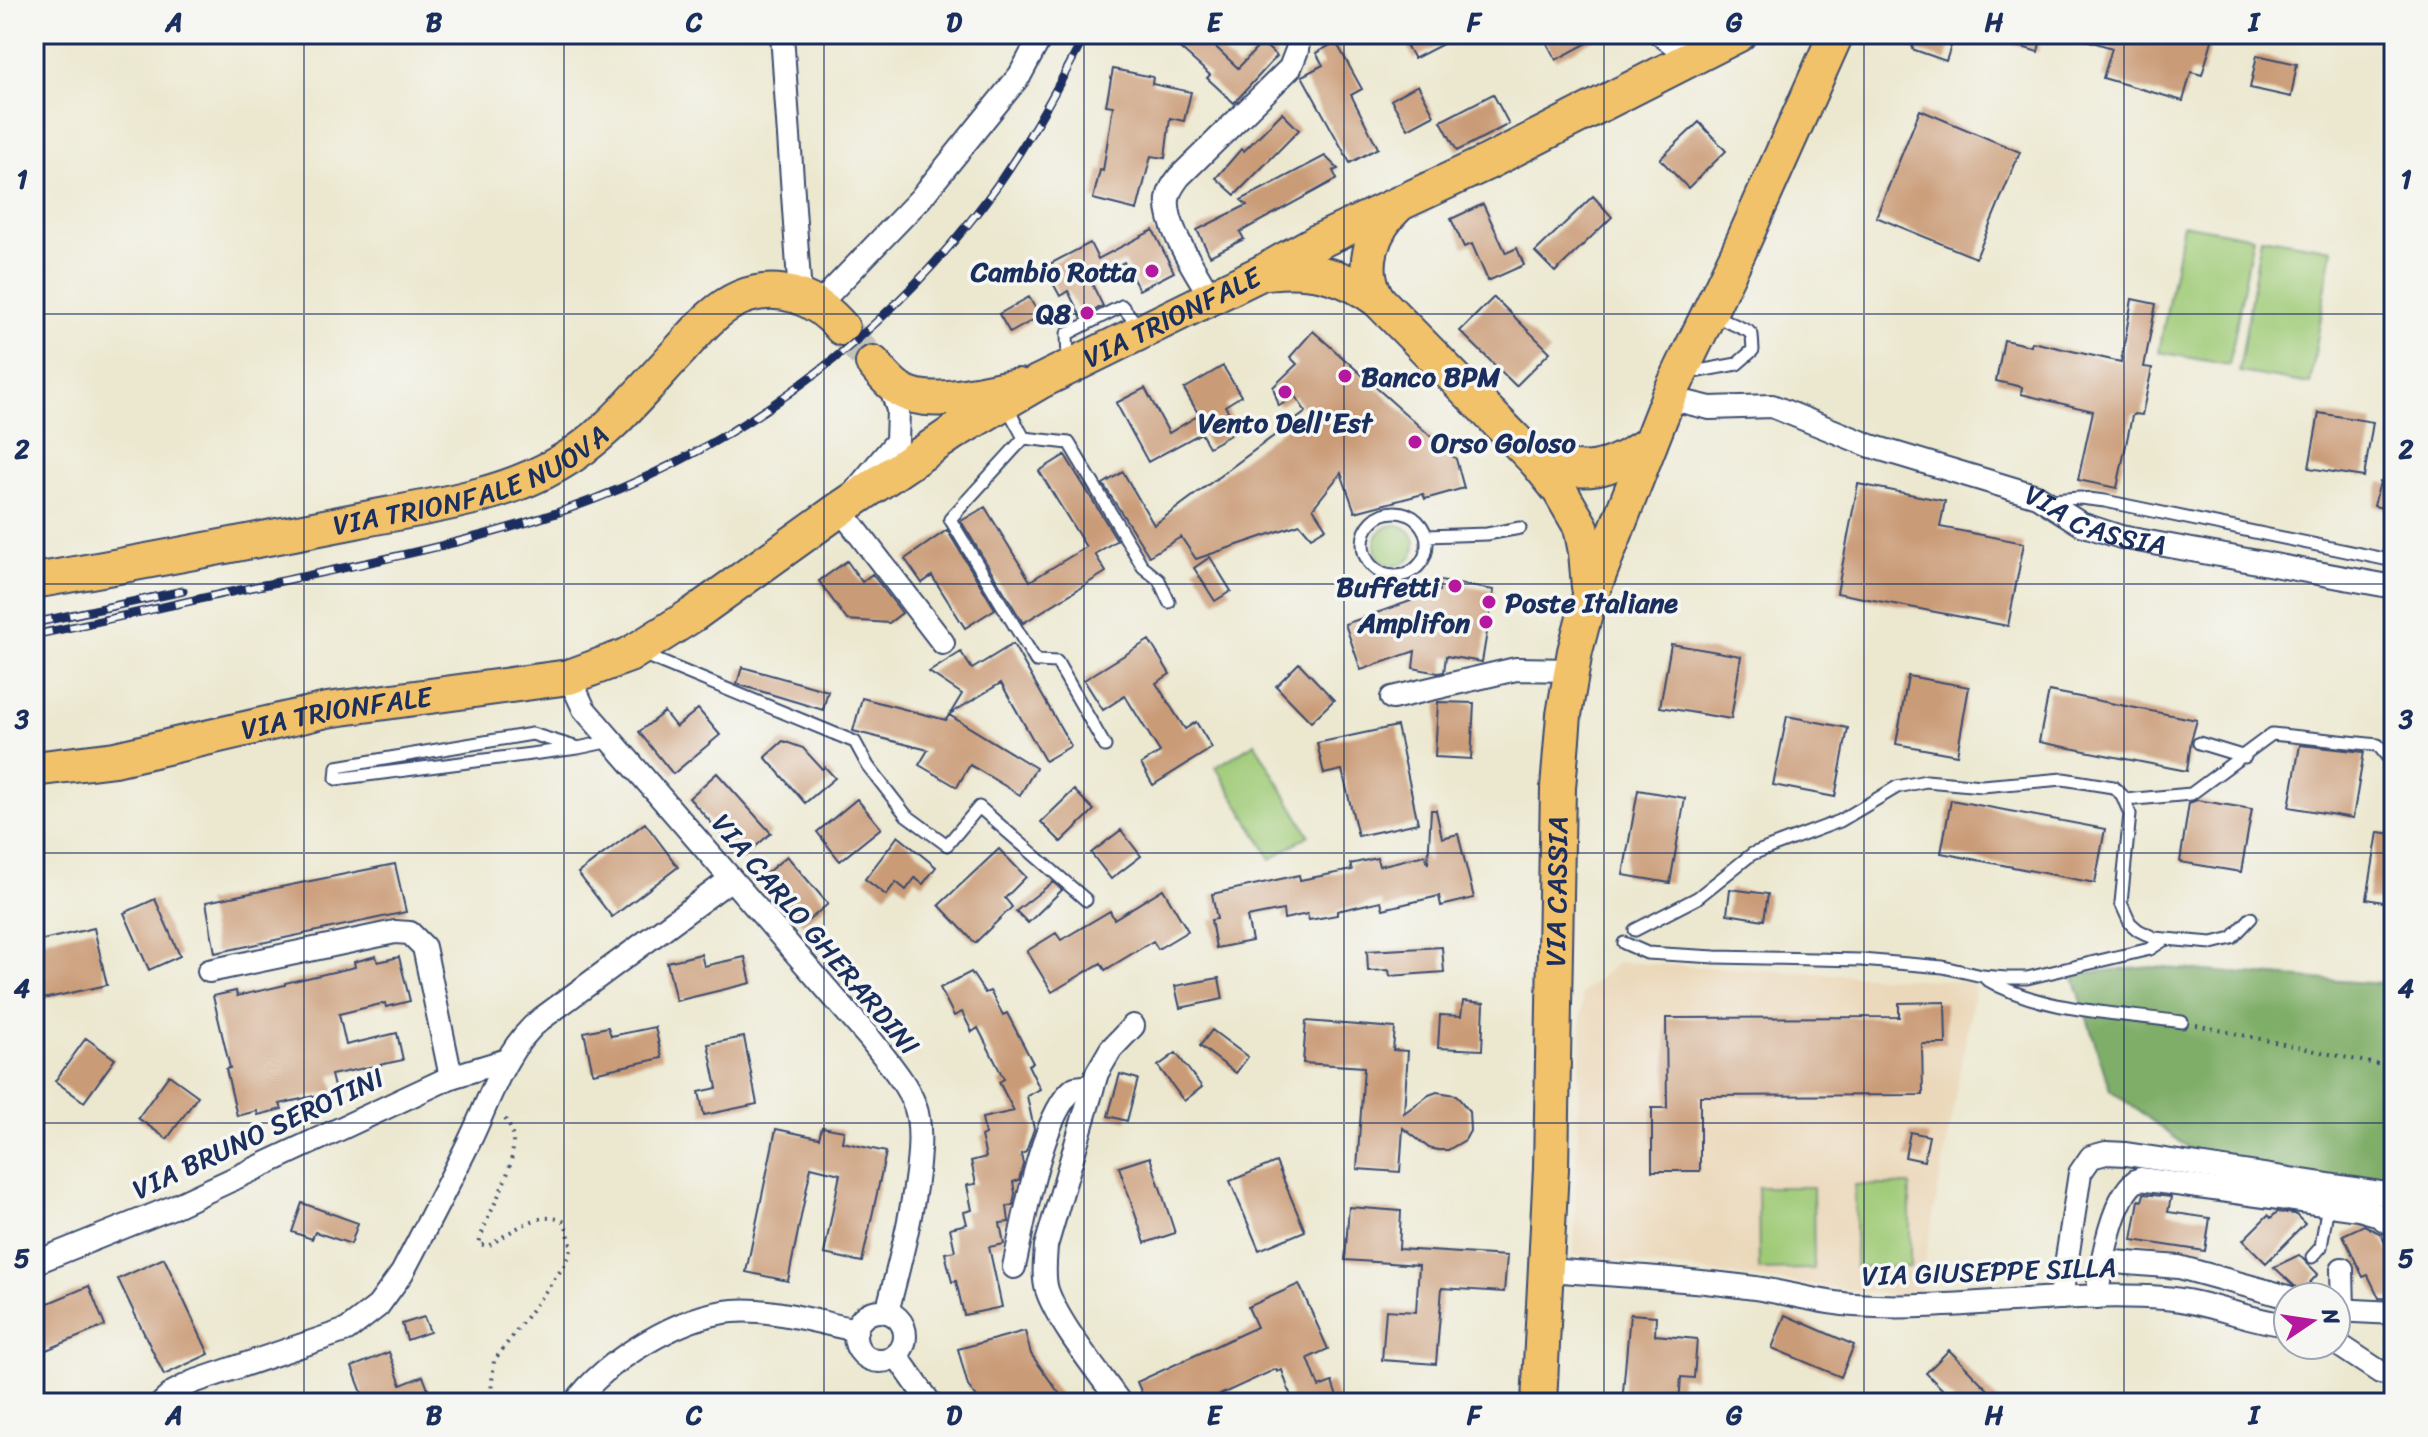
<svg xmlns="http://www.w3.org/2000/svg" width="2428" height="1437" font-family="Sriracha,sans-serif">
	<rect width="100%" height="100%" fill="#f6f6f2"/>
	<filter id="ink" filterUnits="userSpaceOnUse"><feTurbulence type="fractalNoise" baseFrequency=".0125" numOctaves="2"/><feDisplacementMap in="SourceGraphic" scale="16" xChannelSelector="R" yChannelSelector="G"/><feConvolveMatrix kernelMatrix="1 2 1 2 8 2 1 2 1" color-interpolation-filters="sRGB"/></filter>
	<filter id="wash" filterUnits="userSpaceOnUse"><feTurbulence type="fractalNoise" baseFrequency=".006" numOctaves="4" result="noise"/><feDisplacementMap in="SourceGraphic" scale="32" xChannelSelector="R" yChannelSelector="G"/><feGaussianBlur stdDeviation="1.8" result="paint"/><feColorMatrix in="noise" values="0 0 0 0 0 0 0 0 0 0 0 0 0 0 0 0 0 1.4 0 .05"/><feComposite in="paint" operator="in"/></filter>
	<g filter="url(#wash)">
		<rect width="100%" height="100%" fill="#ece8d0"/>
		<path fill="#ebd8ba" d="M1618 962 1976 982 1919 1294 1900 1296 1574 1255 1582 993Z"/>
		<path fill="#9fca76" stroke="#5d7c6a" stroke-width="2" d="M2183 224 2253 237 2229 365 2159 352Z
			M2261 237 2332 249 2310 384 2239 372Z
			M1375 545a20 20 0 1 1 40 0a20 20 0 1 1-40 0Z
			M1255 743 1309 835 1271 859 1216 767Z
			M1855 1185H1910V1267L1855 1268Z
			M1758 1187H1813L1814 1269 1759 1270Z"/>
		<path fill="#7fae67" stroke="#4d6e62" stroke-width="2" d="M2152 967 2394 985V1188L2201 1157 2110 1090 2073 974Z"/>
		<g id="blocks">
			<path fill="#ca9b77" d="M1164 34H1202L1238 68 1262 43 1277 56 1234 103 1207 78 1210 75Z
				M1400 34H1462L1414 59Z
				M1542 34H1604L1556 60Z
				M1916 34H1955L1946 61 1912 49Z
				M1994 34H2042L2038 52 1993 38Z
				M2080 34H2202L2213 37 2202 75 2191 72 2183 101 2103 78 2112 48 2080 38Z
				M1336 42 1362 89 1351 95 1378 148 1350 163 1302 76 1323 65 1316 53Z
				M2257 55 2297 64 2291 97 2250 88Z
				M1113 69 1153 77 1152 84 1191 92 1184 121 1170 118 1165 158 1151 156 1137 210 1093 199 1100 170 1103 171 1113 106 1106 105Z
				M1418 85 1434 115 1408 129 1391 100Z
				M1493 94 1509 124 1457 151 1441 121Z
				M1920 110 2020 152 1976 258 1876 217Z
				M1282 113 1299 130 1235 195 1216 178 1241 149 1244 151Z
				M1699 122 1726 151 1688 188 1660 159Z
				M1325 156 1338 169 1333 171 1337 179 1240 232 1244 239 1210 256 1197 230 1247 205 1241 200Z
				M1593 196 1612 217 1555 272 1535 252Z
				M1483 204 1506 253 1517 248 1524 265 1488 281 1472 244 1464 247 1451 219Z
				M1153 230 1174 272 1139 290 1124 262 1090 280 1103 306 1081 317 1068 291 1060 296 1044 267 1090 243 1098 259Z
				M1029 297 1040 316 1010 333 999 314Z
				M1494 297 1550 352 1516 386 1460 331Z
				M2132 299 2156 304 2144 367 2152 368 2142 415 2134 414 2132 416 2117 488 2078 480 2093 411 2021 394 2022 387 1996 381 2004 340 2031 346 2032 342 2121 362Z
				M1313 331 1456 459 1464 488 1425 499 1423 494 1355 512 1341 473 1313 508 1326 528 1311 537 1300 524 1196 559 1181 537 1149 556 1103 484 1123 472 1154 525 1306 412 1295 396 1279 406 1273 387 1297 364 1290 357Z
				M1223 366 1241 396 1225 406 1239 430 1209 447 1201 433 1148 462 1116 403 1145 388 1169 433 1199 415 1184 389Z
				M2319 413 2373 422 2364 477 2309 468Z
				M1065 455 1117 540 1095 554 1106 572 1023 623 961 521 985 507 1030 581 1086 547 1039 471Z
				M2380 482 2394 485 2392 510 2374 506Z
				M1858 484 1945 501 1940 527 2024 543 2008 626 1837 593Z
				M947 530 995 609 965 628 932 576 922 583 905 559Z
				M1210 557 1231 591 1215 601 1194 568Z
				M847 561 862 582 872 574 902 613 889 623 847 620 819 581Z
				M1440 581 1494 590 1482 662 1446 656 1444 672 1438 673 1413 668 1415 651 1361 670 1345 624 1439 591Z
				M1149 640 1170 674 1156 683 1185 729 1196 722 1212 748 1153 785 1141 764 1160 752 1125 696 1103 710 1084 680Z
				M1013 644 1071 746 1045 761 1001 683 950 714 962 694 929 672 961 652 972 669Z
				M1671 644 1741 656 1731 719 1660 707Z
				M1299 663 1334 700 1311 722 1276 686Z
				M742 667 828 691 823 710 737 684Z
				M1908 676 1969 687 1957 755 1896 744Z
				M2049 691 2197 720 2191 741 2187 771 2039 742Z
				M862 698 946 720 949 715 1036 768 1020 795 970 765 957 787 919 765 928 750 853 731Z
				M1438 702 1474 703 1471 759 1435 757Z
				M698 709 720 735 673 774 639 732 664 712 676 727Z
				M1787 716 1848 728 1835 797 1773 785Z
				M1397 726 1418 823 1358 836 1342 770 1324 774 1317 743Z
				M783 741 803 748 822 769 825 767 835 778 805 803 765 757Z
				M2300 745 2364 752 2353 818 2289 807Z
				M717 773 771 833 746 855 735 843 732 846 689 798Z
				M1074 790 1094 810 1061 842 1041 822Z
				M1638 790 1685 798 1670 883 1623 875Z
				M857 799 881 828 840 861 817 832Z
				M1951 800 2105 829 2095 883 1941 853Z
				M2197 800 2252 809 2241 872 2180 862 2189 803Z
				M1431 810H1436L1442 838 1458 834 1474 898 1441 906 1439 896 1383 909 1381 901 1337 911V915L1309 920 1307 914 1284 919 1283 910 1247 917 1252 941 1216 948 1211 920 1217 919 1212 894 1299 875 1300 880 1352 870 1350 864 1377 858 1379 866 1425 855 1428 864Z
				M645 823 678 867 612 917 578 873Z
				M1121 830 1141 856 1111 879 1091 853Z
				M2378 832 2394 834V904L2367 899Z
				M898 836 936 867 923 884 915 878 906 890 896 882 886 895 865 879Z
				M999 849 1026 877 1005 898 1012 907 975 943 939 905Z
				M787 856 828 904 803 925 763 876Z
				M395 864 406 912 215 953 206 902Z
				M1053 882 1062 890 1028 923 1016 911Z
				M1163 889 1188 931 1158 949 1153 941 1105 970 1101 963 1052 992 1027 951 1056 933 1061 940 1110 911 1114 919Z
				M1730 889 1768 894 1764 920 1727 914Z
				M155 899 180 956 149 970 124 913Z
				M94 928 107 985 34 1001V942Z
				M1442 947 1444 972 1390 976 1389 970 1368 971 1367 951Z
				M701 954 704 966 745 957 751 983 676 1001 667 962Z
				M376 956 378 962 399 957 410 1001 386 1007 385 1003 339 1014 346 1045 397 1033 403 1060 331 1075 335 1091 280 1104 282 1109 258 1115 257 1111 237 1116 226 1069 230 1068 213 996 236 991 237 996 285 985V983L355 967 354 962Z
				M971 972 985 993 990 991 1003 1015 1007 1013 1033 1063 1028 1065 1040 1089 1027 1096 1034 1129 1026 1152 1021 1154 1023 1164 1019 1180 1013 1182 1015 1193 1013 1205 1007 1206 1009 1222 1000 1223 1004 1244 989 1247 1002 1307 964 1315 956 1281 952 1282 945 1253 955 1251 950 1228 967 1224 964 1212 972 1210 967 1185 976 1184 971 1161 986 1157 981 1136 985 1134 982 1118 1014 1111 999 1082 1004 1079 978 1028 972 1032 962 1012 954 1016 940 988Z
				M1219 978 1223 999 1180 1008 1175 986Z
				M1463 1001 1484 1003 1482 1050 1438 1048 1440 1015 1461 1016Z
				M1945 1002 1946 1044H1922L1923 1095 1700 1096V1171H1652V1108H1667L1666 1018 1899 1017V1003Z
				M1306 1021 1395 1028 1393 1050 1408 1051 1404 1113 1429 1095 1437 1092 1456 1095 1469 1111 1470 1131 1465 1140 1448 1150H1438L1429 1148 1403 1128 1400 1172 1357 1169 1364 1067 1303 1063Z
				M608 1027 611 1036 655 1027 662 1058 593 1073 584 1032Z
				M1212 1030 1248 1057 1236 1073 1200 1046Z
				M744 1037 757 1104 704 1115 699 1092 717 1088 708 1044Z
				M86 1038 115 1059 84 1102 55 1081Z
				M1176 1053 1202 1087 1184 1101 1158 1066Z
				M1120 1074 1138 1079 1127 1121 1108 1116Z
				M169 1075 198 1096 167 1139 138 1118Z
				M822 1127 844 1131 842 1142 886 1152 862 1262 824 1254 840 1174 811 1167 788 1281 746 1272 776 1129 819 1138Z
				M1910 1132 1929 1136 1924 1161 1905 1157Z
				M1150 1157 1175 1233 1145 1243 1119 1167Z
				M1276 1162 1305 1231 1259 1250 1230 1181Z
				M2144 1194 2171 1197 2168 1212 2210 1218 2205 1251 2132 1240 2139 1200 2142 1201Z
				M302 1203 358 1223 351 1244 315 1232 312 1239 292 1232Z
				M1349 1207 1401 1211 1399 1249 1507 1256 1504 1292 1442 1288 1436 1364 1382 1360 1386 1310 1416 1312 1419 1265 1345 1260Z
				M2277 1212 2295 1214 2305 1224 2266 1263 2243 1240 2268 1215 2271 1218Z
				M2364 1225 2381 1234 2388 1250 2394 1247V1299L2379 1298 2368 1275 2363 1277 2343 1235Z
				M2299 1255 2318 1274 2301 1292 2274 1267Z
				M164 1258 209 1354 164 1375 118 1279Z
				M1299 1284 1328 1349 1308 1358 1319 1387 1332 1382 1339 1403H1280V1401L1291 1397 1282 1370 1277 1372 1276 1369 1202 1403H1146L1137 1382 1257 1327 1248 1307Z
				M89 1286 105 1326 34 1355V1309Z
				M1630 1314 1656 1316 1655 1335 1697 1339 1694 1378 1681 1377 1679 1403H1622Z
				M1785 1315 1854 1345 1841 1377 1772 1348Z
				M424 1317 430 1332 407 1340 402 1324Z
				M1025 1331 1031 1354 1066 1403H981L968 1386 958 1349Z
				M1949 1350 2001 1403H1956L1926 1373Z
				M389 1352 401 1385 423 1376 433 1403H366L352 1367Z"/>
		</g>
	</g>
	<g filter="url(#ink)">
		<use href="#blocks" fill-opacity="0" stroke="#3a4b6f" stroke-width="2"/>
		<g fill="none" stroke-linecap="round" stroke-linejoin="round">
			<path stroke="#c2c3b9" stroke-width="34" stroke-dasharray="34 17" stroke-linecap="butt" d="M842 328 873 363"/>
			<g stroke="#3a4b6f" stroke-width="15">
				<path id="service" d="M1685 34 1703 49
					M1068 362 1067 334 1122 306 1140 328
					M1688 373 1737 364 1753 350 1752 335 1748 331 1713 315
					M1007 407 1024 438
					M1024 438 950 519 1036 661 1057 662 1105 746
					M1024 438 1069 443 1143 567 1159 580 1169 602
					M2050 500 2080 498 2105 501 2394 561
					M1363 544a32 32 0 1 1 64 0a32 32 0 1 1-64 0Z
					M1426 536 1487 534 1520 528
					M644 655 855 742 868 766 906 815 947 845 979 807 1086 900
					M2199 743 2245 757
					M578 748 532 734 337 767 336 779 578 748 611 741
					M2125 800 2191 794 2272 734 2378 745 2394 765
					M1635 930 1697 898 1752 854 1840 821 1897 787 1926 781 1982 786 2063 779 2113 787 2122 795 2130 814 2121 903 2130 923 2138 930 2154 938 2212 943 2232 938 2251 918
					M1624 943 1647 953 1715 957 1861 960 1943 967 1982 976 2006 978H2027L2150 949 2164 940
					M1986 979C2041 1012 2119 1013 2182 1022
					M2312 1257 2321 1247 2328 1204"/>
			</g>
			<g stroke="#3a4b6f" stroke-width="26">
				<g id="minor">
					<path d="M782 34 800 296"/>
					<path d="M1660 34 1693 58"/>
					<path d="M1211 298C1197 272 1165 228 1168 199 1169 190 1174 184 1179 177L1290 68 1297 50 1299 34"/>
					<path d="M819 304 920 199 1020 75 1042 34"/>
					<path d="M889 382 898 410 897 441 840 509 943 643"/>
					<path id="s1" d="M1668 398 1710 408 1772 406 1871 446 2037 496 2081 524 2121 537 2394 587"/>
					<path d="M569 677 584 709 871 1040C887 1061 906 1082 915 1106 931 1149 899 1266 887 1312"/>
					<path d="M1392 698 1516 669 1572 670"/>
					<path d="M209 971 395 932 410 933 424 947 451 1077"/>
					<path d="M2102 1261 2179 1267 2288 1297"/>
					<path d="M34 1263 171 1208 451 1077 507 1060"/>
					<path d="M1014 1267C1023 1226 1042 1111 1075 1088L1093 1086"/>
					<path d="M2342 1269 2343 1311"/>
					<path d="M1547 1270C1613 1275 1681 1278 1747 1287 1783 1291 1818 1303 1854 1305 1957 1312 2061 1290 2164 1298 2207 1301 2245 1320 2288 1325"/>
					<path d="M2097 1297C2100 1269 2113 1189 2140 1179L2359 1209 2376 1214 2394 1226"/>
					<path d="M2061 1298 2080 1173 2091 1157 2106 1153 2126 1154 2394 1195"/>
					<path d="M2336 1310 2394 1313"/>
					<circle cx="880" cy="1336" r="25"/>
					<path d="M2336 1343 2380 1372 2394 1375"/>
					<path d="M896 1355 930 1403"/>
					<path d="M162 1403 174 1392 193 1382 347 1330 378 1306 402 1273C425 1229 448 1185 470 1140 490 1099 504 1049 541 1019L731 879"/>
					<path d="M575 1403C605 1361 681 1315 733 1311 774 1308 816 1322 856 1330"/>
					<path d="M1120 1403C1099 1373 1058 1323 1047 1290 1043 1277 1045 1261 1046 1246L1097 1073 1111 1049 1133 1026"/>
				</g>
			</g>
			<g stroke="#3a4b6f" stroke-width="38">
				<g id="primary">
					<path d="M1269 272C1310 267 1345 275 1378 300L1536 461 1560 491 1581 527 1586 552 1589 587"/>
					<path d="M1378 300C1358 267 1372 229 1399 204"/>
					<path d="M873 363C881 372 889 383 900 390 930 409 984 391 1018 386"/>
					<path d="M1536 461C1589 476 1605 472 1650 443"/>
					<path id="s2" d="M34 581C141 563 248 542 355 521 423 507 498 499 558 464 607 437 643 389 681 349 698 330 716 308 740 298 779 282 817 298 842 328"/>
					<path id="s3" d="M34 769 115 759 327 710 569 677 629 655 694 614 840 509 954 432 1039 382 1261 273 1315 243 1488 162 1739 34"/>
					<path id="s4" d="M1539 1403 1551 1168 1558 788 1564 715 1575 651 1588 602 1668 398 1739 251 1836 34"/>
				</g>
			</g>
			<path stroke="#3a4b6f" stroke-width="4" stroke-dasharray="2 6" stroke-linecap="butt" d="M2196 1025 2394 1068
				M494 1403 491 1392 494 1361 564 1266 572 1248 565 1222C540 1208 510 1233 488 1246L479 1244C487 1206 534 1151 502 1115"/>
			<use href="#service" stroke="#fff" stroke-width="11"/>
			<use href="#minor" stroke="#fff" stroke-width="22"/>
			<use href="#primary" stroke="#f2c26a" stroke-width="34"/>
			<g stroke="#1b2f5e" stroke-width="9">
				<path id="rail" d="M34 623 183 591
					M34 635C103 621 171 605 240 590 350 566 461 546 568 509 727 453 868 350 972 219 1018 162 1052 98 1086 34"/>
			</g>
			<use href="#rail" stroke="#f6f6f2" stroke-width="6" stroke-dasharray="18" stroke-linecap="butt"/>
		</g>
	</g>
	<path fill="none" stroke="#1b2f5e" stroke-width="2" stroke-opacity="0.55" d="M304 34V1403M564 34V1403M824 34V1403M1084 34V1403M1344 34V1403M1604 34V1403M1864 34V1403M2124 34V1403M34 314H2394M34 584H2394M34 853H2394M34 1123H2394"/>
	<g fill="#b5179e" stroke="#f6f6f2" stroke-width="3">
		<circle cx="1152" cy="271" r="8"/>
		<circle cx="1087" cy="313" r="8"/>
		<circle cx="1345" cy="376" r="8"/>
		<circle cx="1285" cy="392" r="8"/>
		<circle cx="1415" cy="442" r="8"/>
		<circle cx="1455" cy="586" r="8"/>
		<circle cx="1489" cy="602" r="8"/>
		<circle cx="1486" cy="622" r="8"/>
	</g>
	<g text-anchor="middle" stroke-width="7" stroke-linejoin="round" paint-order="stroke">
		<g font-size="28" font-weight="bold" fill="#1b2f5e" stroke="#f6f6f2" text-anchor="end">
			<text x="1136" y="281">Cambio Rotta</text>
			<text x="1071" y="323">Q8</text>
			<text x="1361" y="386" text-anchor="start">Banco BPM</text>
			<text x="1285" y="432" text-anchor="middle">Vento Dell'Est</text>
			<text x="1431" y="452" text-anchor="start">Orso Goloso</text>
			<text x="1439" y="596">Buffetti</text>
			<text x="1505" y="612" text-anchor="start">Poste Italiane</text>
			<text x="1470" y="632">Amplifon</text>
		</g>
		<g font-size="28" fill="#1b2f5e" stroke="#f6f6f2">
			<text dy="10" stroke="none"><textPath href="#s3" startOffset="1248">VIA TRIONFALE</textPath></text>
			<text dy="10" stroke="none"><textPath href="#s2" startOffset="450">VIA TRIONFALE NUOVA</textPath></text>
			<text dy="10" stroke="none"><textPath href="#s1" startOffset="450">VIA CASSIA</textPath></text>
			<text dy="10" stroke="none"><textPath href="#s3" startOffset="308">VIA TRIONFALE</textPath></text>
			<text dy="10" stroke="none"><textPath href="#s4" startOffset="512">VIA CASSIA</textPath></text>
			<text transform="translate(816 934) rotate(50)" y="10">VIA CARLO GHERARDINI</text>
			<text transform="translate(258 1133) rotate(-25)" y="10">VIA BRUNO SEROTINI</text>
			<text transform="translate(1989 1271) rotate(-2)" y="10">VIA GIUSEPPE SILLA</text>
		</g>
	</g>
	<rect width="2428" height="1437" fill="none" stroke="#f6f6f2" stroke-width="88"/>
	<g transform="translate(2312 1321) rotate(77)"><circle r="38" fill="#f6f6f2" stroke="#9ea6b7" stroke-width="2"/>
	<path d="M0-6L14 30L0 20L-14 30Z" fill="#b5179e"/>
	<text y="-12" font-size="22" font-weight="bold" text-anchor="middle" fill="#1b2f5e">N</text>
	</g>
	<rect x="44" y="44" width="2340" height="1349" fill="none" stroke="#1b2f5e" stroke-width="3"/>
	<g font-size="26" text-anchor="middle" font-weight="bold" fill="#1b2f5e">
		<text x="174" y="31">A</text>
		<text x="434" y="31">B</text>
		<text x="694" y="31">C</text>
		<text x="954" y="31">D</text>
		<text x="1214" y="31">E</text>
		<text x="1474" y="31">F</text>
		<text x="1734" y="31">G</text>
		<text x="1994" y="31">H</text>
		<text x="2254" y="31">I</text>
		<text x="22" y="188">1</text>
		<text x="2406" y="188">1</text>
		<text x="22" y="458">2</text>
		<text x="2406" y="458">2</text>
		<text x="22" y="728">3</text>
		<text x="2406" y="728">3</text>
		<text x="22" y="997">4</text>
		<text x="2406" y="997">4</text>
		<text x="22" y="1267">5</text>
		<text x="2406" y="1267">5</text>
		<text x="174" y="1424">A</text>
		<text x="434" y="1424">B</text>
		<text x="694" y="1424">C</text>
		<text x="954" y="1424">D</text>
		<text x="1214" y="1424">E</text>
		<text x="1474" y="1424">F</text>
		<text x="1734" y="1424">G</text>
		<text x="1994" y="1424">H</text>
		<text x="2254" y="1424">I</text>
	</g>
</svg>
